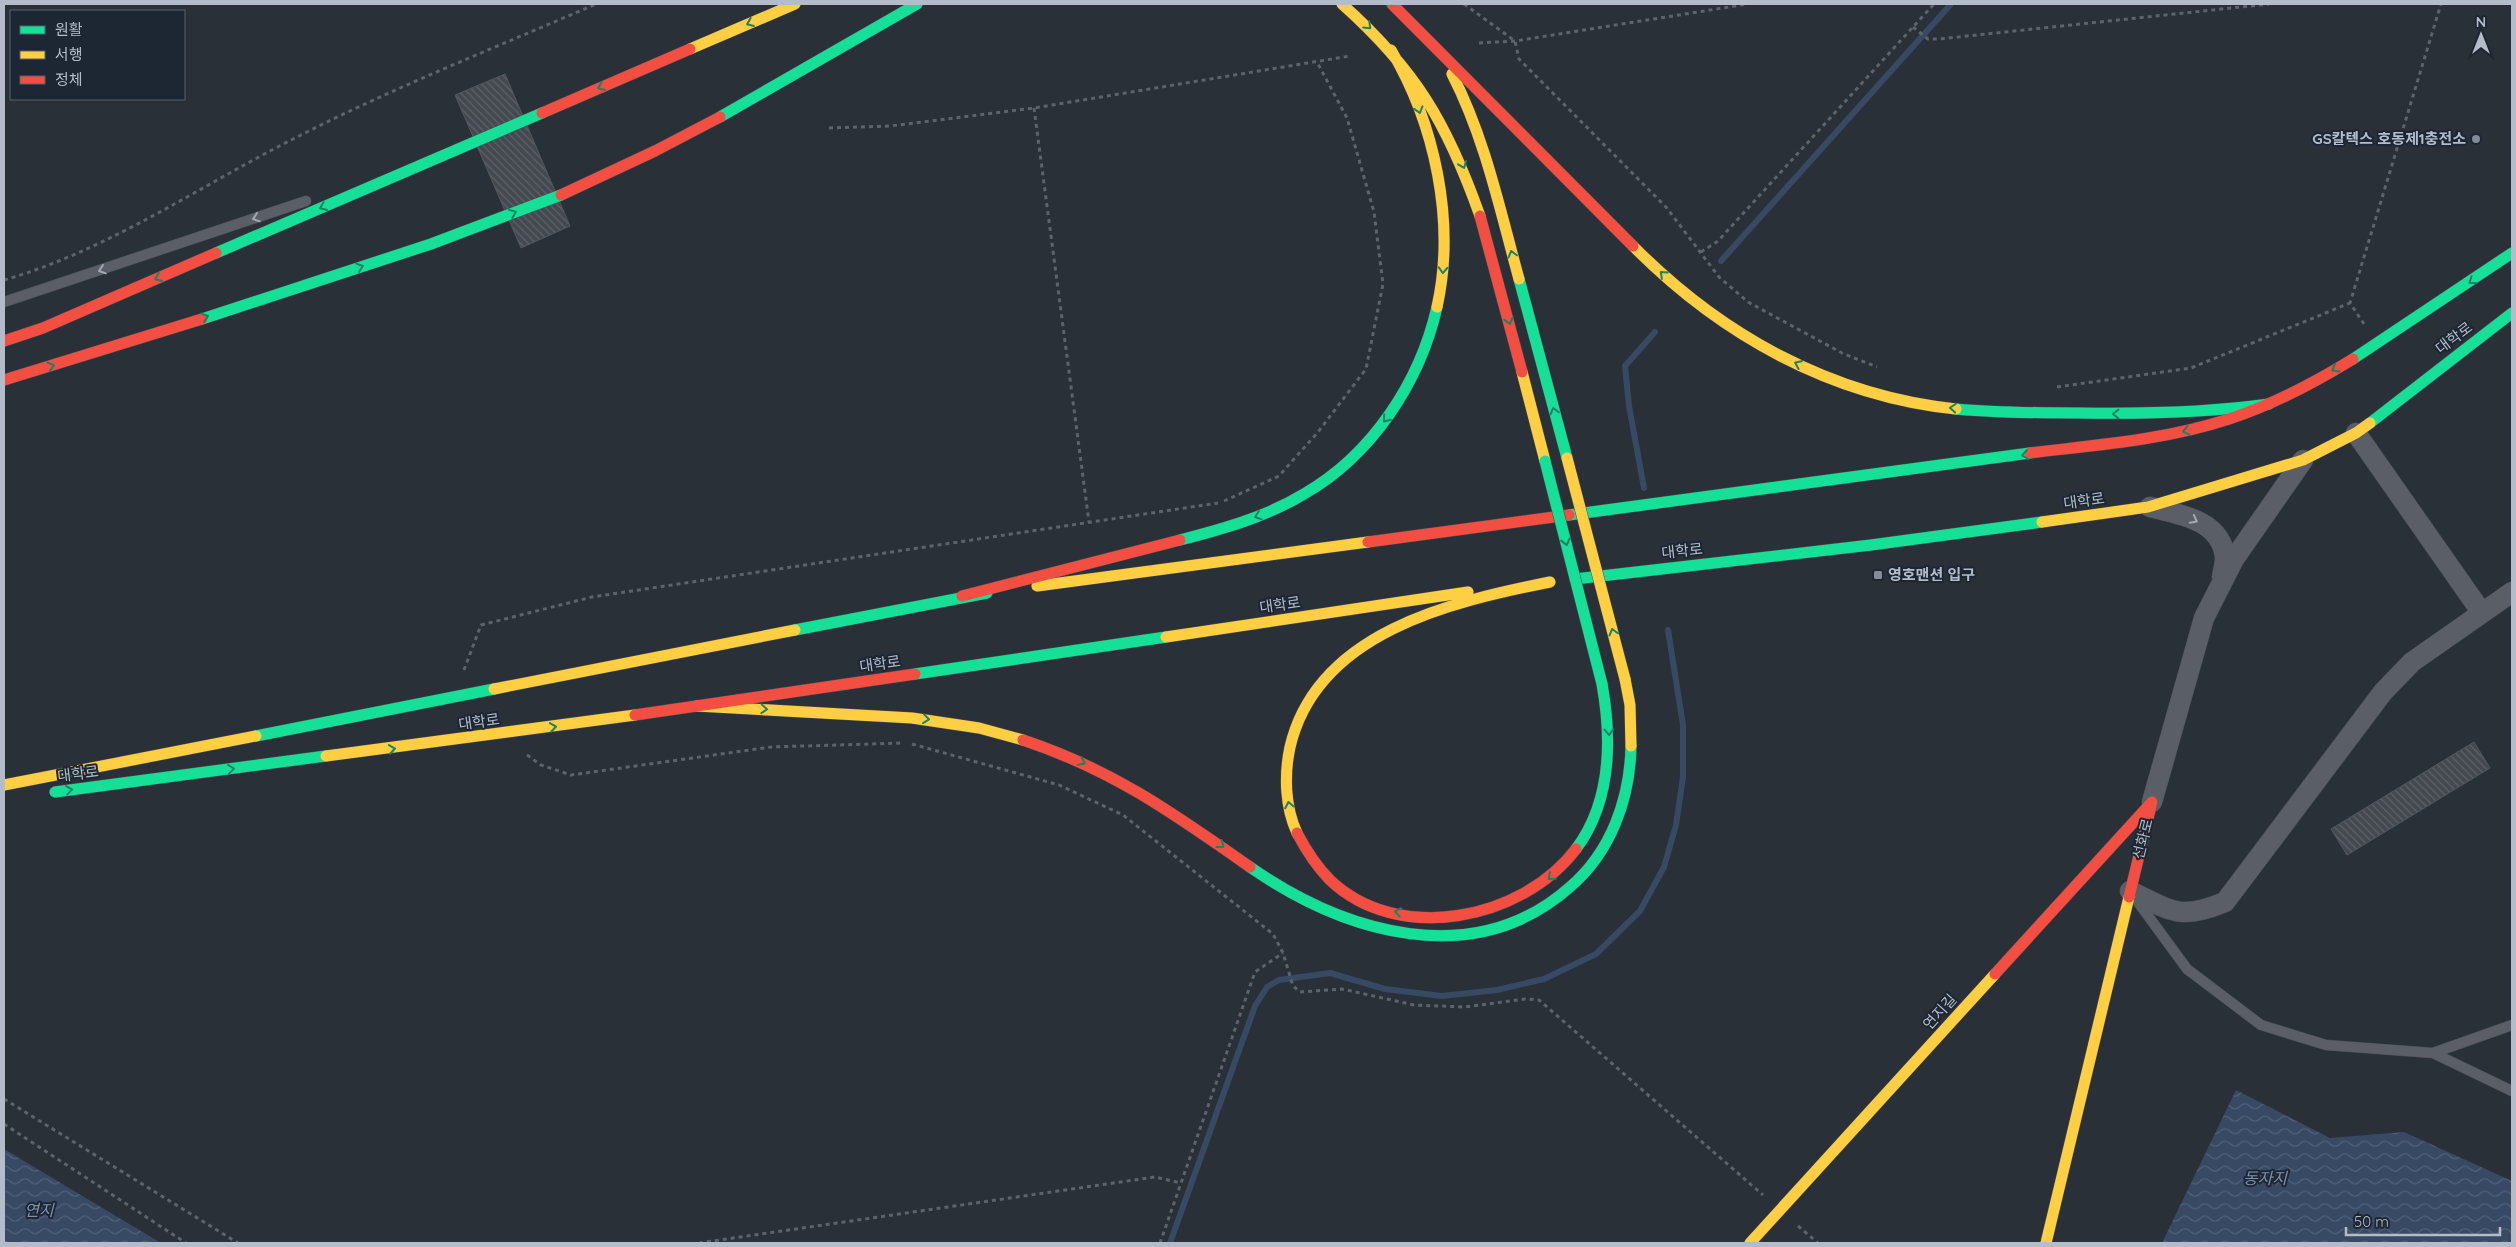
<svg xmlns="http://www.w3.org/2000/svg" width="2516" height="1247" font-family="Quicksand,'Noto Sans KR',sans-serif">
	<defs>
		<pattern id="water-waves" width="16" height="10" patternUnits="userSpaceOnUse" patternTransform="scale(1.25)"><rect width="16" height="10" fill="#384963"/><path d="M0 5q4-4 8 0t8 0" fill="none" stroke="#526178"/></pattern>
		<pattern id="building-back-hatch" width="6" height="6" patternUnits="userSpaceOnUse" patternTransform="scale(1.25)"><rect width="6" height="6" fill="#444950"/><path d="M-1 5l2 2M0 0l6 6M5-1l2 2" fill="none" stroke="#5d6168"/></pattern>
	</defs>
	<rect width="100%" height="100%" fill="#2a3038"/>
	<path fill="url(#water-waves)" d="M2236 1090 2330 1138 2404 1132 2512 1181V1243H2162Z
		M4 1149 161 1243H4Z"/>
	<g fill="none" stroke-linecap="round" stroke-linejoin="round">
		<path stroke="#384963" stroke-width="6" d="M1721 261 1951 4
			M1644 488 1629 406 1625 366 1655 332
			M1170 1243 1255 1006 1267 987 1279 980 1330 973 1385 989 1442 996 1497 990 1544 979 1596 954 1640 911 1664 867 1676 825 1683 777V725L1668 630"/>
	</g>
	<path fill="url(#building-back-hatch)" stroke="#52575f" d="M505 74 570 226 521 248 455 95Z
		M2474 742 2490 768 2347 855 2331 829Z"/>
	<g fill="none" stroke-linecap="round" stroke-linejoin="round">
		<g stroke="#484c53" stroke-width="11">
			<path id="lane" d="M4 302 306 201
				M2135 898 2187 969 2261 1025 2326 1045 2433 1053 2512 1025
				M2433 1053 2512 1091"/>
		</g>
		<g stroke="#484c53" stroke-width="21">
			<path id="street" d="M2356 433 2482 613
				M2150 507C2179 514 2222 520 2225 558 2225 564 2223 571 2222 577
				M2152 802 2204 618 2234 559 2303 460
				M2130 891C2172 911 2179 921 2225 902L2383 692 2412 662 2512 592"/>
		</g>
		<g stroke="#484c53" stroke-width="12">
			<path id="fast" d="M720 117 917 4
				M216 253 542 113
				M1519 279 1567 458
				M202 319 431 244 561 195
				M2353 359 2512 253
				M1956 409C1997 413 2038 413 2078 413 2142 414 2206 413 2269 404
				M2370 423 2512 313
				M1569 515 2030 453
				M1180 540C1223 529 1266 517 1304 494 1372 455 1420 382 1437 307
				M1575 579 1871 545 2042 522
				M795 630 987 593
				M915 674 1166 637
				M256 736 494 689
				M55 792 326 756
				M1576 849C1612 801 1612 740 1602 684
				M1250 867C1345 933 1474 972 1570 887 1611 852 1630 799 1631 746"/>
		</g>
		<g stroke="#484c53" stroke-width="12">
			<path id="slow" d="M1342 4C1416 70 1447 123 1480 216
				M690 49 795 4
				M1391 50C1435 124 1456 222 1437 307
				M1452 74C1485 138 1500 210 1519 279
				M1633 246C1721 335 1831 396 1956 409
				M1522 372 1545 461
				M2042 522 2148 507 2303 460 2356 433 2370 423
				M1037 586 1368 542
				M1166 637 1468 592
				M1625 679 1630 705 1631 746
				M494 689 795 630
				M697 706 912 718 979 728 1023 740
				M326 756 635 715
				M4 785 256 736
				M1297 833C1285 807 1284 775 1290 747 1317 632 1451 602 1550 582
				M1750 1243 1995 974
				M2046 1243 2129 897"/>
		</g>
		<g stroke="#484c53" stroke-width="12">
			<path id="jam" d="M1392 4 1633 246
				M542 113 690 49
				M561 195 655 151 720 117
				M1480 216 1522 372
				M4 341 43 328 216 253
				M4 380 202 319
				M2030 453C2096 445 2165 440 2229 419 2272 405 2314 383 2353 359
				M1368 542 1569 515
				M962 596 1180 540
				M635 715 915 674
				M1023 740C1113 770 1173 813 1250 867
				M1297 833C1306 850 1316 866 1330 880 1398 945 1522 920 1576 849
				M2129 897 2151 806
				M1995 974 2152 802"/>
		</g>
		<path stroke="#5d636a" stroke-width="3" stroke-dasharray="4 4" stroke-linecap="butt" d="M1464 4 1515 41 1519 59 1666 207 1719 277 1748 302 1842 353 1877 367
			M1913 27 1928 39H1939L2269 4
			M1479 43 1515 41 1748 4
			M1034 108 1089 522
			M829 128 890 126 1034 108 1350 56
			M1701 252 1718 241 1934 4
			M4 280C109 250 201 185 299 136 395 87 497 47 596 4
			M2364 324 2350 303 2441 4
			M2057 387 2191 368 2350 303
			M1224 501 1279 476 1318 432 1366 369 1383 284 1374 212 1347 118 1317 62
			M464 670 481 625 592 597 1218 503
			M912 744 1059 785 1123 815 1273 934 1283 953 1293 986 1300 992 1342 989 1414 1005 1465 1007 1525 999 1539 1000 1763 1195
			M527 755 541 765 571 775 771 747 904 743
			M4 1099 238 1243
			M4 1124 186 1243
			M1798 1226 1818 1243
			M699 1243 1155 1177 1181 1183
			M1160 1243 1255 972 1283 953"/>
		<use href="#lane" stroke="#5a5e66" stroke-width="10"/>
		<use href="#street" stroke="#5a5e66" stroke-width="20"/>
		<use href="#fast" stroke="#16e098" stroke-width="11"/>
		<use href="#slow" stroke="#ffcf43" stroke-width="11"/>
		<use href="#jam" stroke="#f24e42" stroke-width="11"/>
		<g stroke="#474c53" stroke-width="12" stroke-linecap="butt">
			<path id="fast-bridge" d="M1545 461 1602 684"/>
		</g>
		<g stroke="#474c53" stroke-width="12" stroke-linecap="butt">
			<path id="slow-bridge" d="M1567 458 1625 679"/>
		</g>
		<use href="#fast-bridge" stroke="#16e098" stroke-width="11"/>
		<use href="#slow-bridge" stroke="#ffcf43" stroke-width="11"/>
	</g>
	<defs><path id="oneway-chevron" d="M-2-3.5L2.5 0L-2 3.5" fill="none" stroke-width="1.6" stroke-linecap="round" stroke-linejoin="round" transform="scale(1.25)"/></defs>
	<g stroke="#1a8366">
		<use href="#oneway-chevron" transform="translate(750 23) rotate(157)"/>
		<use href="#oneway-chevron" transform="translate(1368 26) rotate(44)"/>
		<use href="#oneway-chevron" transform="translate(601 87) rotate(157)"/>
		<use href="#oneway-chevron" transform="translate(1419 110) rotate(73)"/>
		<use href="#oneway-chevron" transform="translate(1463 165) rotate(68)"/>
		<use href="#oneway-chevron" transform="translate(323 207) rotate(157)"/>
		<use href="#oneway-chevron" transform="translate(513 213) rotate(-22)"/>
		<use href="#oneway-chevron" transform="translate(1512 254) rotate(-105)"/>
		<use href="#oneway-chevron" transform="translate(360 267) rotate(-18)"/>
		<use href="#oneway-chevron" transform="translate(1443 270) rotate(93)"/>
		<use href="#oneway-chevron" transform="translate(1663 274) rotate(-138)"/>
		<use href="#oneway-chevron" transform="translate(158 278) rotate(157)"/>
		<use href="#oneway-chevron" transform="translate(2472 281) rotate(146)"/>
		<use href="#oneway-chevron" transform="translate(205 317) rotate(-18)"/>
		<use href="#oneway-chevron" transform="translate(1509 321) rotate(76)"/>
		<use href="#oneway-chevron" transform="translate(1798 364) rotate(-157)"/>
		<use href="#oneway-chevron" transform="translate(51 366) rotate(-17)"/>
		<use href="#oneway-chevron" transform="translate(2335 369) rotate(149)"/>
		<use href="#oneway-chevron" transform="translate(1953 408) rotate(-175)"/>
		<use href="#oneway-chevron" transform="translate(1554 411) rotate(-105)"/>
		<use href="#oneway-chevron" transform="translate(2116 414) rotate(-180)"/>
		<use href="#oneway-chevron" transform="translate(1386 419) rotate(129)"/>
		<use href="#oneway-chevron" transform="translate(2186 431) rotate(167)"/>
		<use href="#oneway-chevron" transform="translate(2025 455) rotate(172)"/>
		<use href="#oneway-chevron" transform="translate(1258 516) rotate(161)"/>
		<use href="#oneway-chevron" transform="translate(1566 542) rotate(76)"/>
		<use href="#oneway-chevron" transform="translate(1613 632) rotate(-105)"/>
		<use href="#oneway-chevron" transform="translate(764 709) rotate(3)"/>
		<use href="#oneway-chevron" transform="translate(926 719) rotate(7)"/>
		<use href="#oneway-chevron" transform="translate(553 727) rotate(-8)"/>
		<use href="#oneway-chevron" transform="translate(1609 732) rotate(89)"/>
		<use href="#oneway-chevron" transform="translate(392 749) rotate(-8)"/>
		<use href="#oneway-chevron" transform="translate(1082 762) rotate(23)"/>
		<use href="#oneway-chevron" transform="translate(231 769) rotate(-7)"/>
		<use href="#oneway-chevron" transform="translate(69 790) rotate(-7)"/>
		<use href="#oneway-chevron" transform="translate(1289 805) rotate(-101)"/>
		<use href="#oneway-chevron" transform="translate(1221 845) rotate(36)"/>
		<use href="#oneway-chevron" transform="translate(1551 877) rotate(139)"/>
		<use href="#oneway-chevron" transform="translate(1398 912) rotate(-169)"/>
	</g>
	<g stroke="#a2a9b5">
		<use href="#oneway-chevron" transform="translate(256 218) rotate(161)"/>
		<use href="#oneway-chevron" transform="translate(102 270) rotate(161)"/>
		<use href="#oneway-chevron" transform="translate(2194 520) rotate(28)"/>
	</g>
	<g fill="#848b96" stroke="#1d2633" stroke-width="2">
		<circle cx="2476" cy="139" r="5"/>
		<rect x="1873" y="570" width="10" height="10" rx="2.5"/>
	</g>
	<g text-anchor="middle" stroke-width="4" stroke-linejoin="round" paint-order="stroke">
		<g font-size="15" font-weight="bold" fill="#b4bcc9" stroke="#1d2633" text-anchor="end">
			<text x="2466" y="144">GS칼텍스 호동제1충전소</text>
			<text x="1888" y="580" text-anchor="start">영호맨션 입구</text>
		</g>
		<g font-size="15" fill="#b4bcc9" stroke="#1d2633">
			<text transform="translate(2454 338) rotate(-37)" y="5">대학로</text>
			<text transform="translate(2084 501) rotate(-8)" y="5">대학로</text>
			<text transform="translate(1682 551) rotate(-6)" y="5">대학로</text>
			<text transform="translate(1280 605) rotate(-8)" y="5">대학로</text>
			<text transform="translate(880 664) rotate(-8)" y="5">대학로</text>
			<text transform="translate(479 722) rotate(-8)" y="5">대학로</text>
			<text transform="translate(78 774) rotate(-7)" y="5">대학로</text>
			<text transform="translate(2143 839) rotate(-76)" y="5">선화로</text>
			<text transform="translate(1940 1012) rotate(-48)" y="5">연지길</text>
		</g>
		<g font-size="16" font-style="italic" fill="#7c92b1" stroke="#1d2633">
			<text x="2265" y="1184">동자지</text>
			<text x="39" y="1216">연지</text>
		</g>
	</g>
	<rect width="2516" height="1247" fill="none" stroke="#b4bcc9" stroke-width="10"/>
	<rect x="10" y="10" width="175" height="90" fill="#1d2633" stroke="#59626f"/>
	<rect x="20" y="26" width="25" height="8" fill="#16e098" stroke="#59626f"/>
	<text x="55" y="35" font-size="15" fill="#b4bcc9">원활</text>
	<rect x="20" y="51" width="25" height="8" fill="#ffcf43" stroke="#59626f"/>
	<text x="55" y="60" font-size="15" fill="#b4bcc9">서행</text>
	<rect x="20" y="76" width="25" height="8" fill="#f24e42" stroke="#59626f"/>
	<text x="55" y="85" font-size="15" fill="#b4bcc9">정체</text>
	<g transform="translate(2481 35)" stroke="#1d2633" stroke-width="4" paint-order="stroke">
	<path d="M0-4L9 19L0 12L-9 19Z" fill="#b4bcc9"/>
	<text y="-8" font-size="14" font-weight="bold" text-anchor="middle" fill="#b4bcc9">N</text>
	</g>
	<path d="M2346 1227v8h154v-8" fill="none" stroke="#b4bcc9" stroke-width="2.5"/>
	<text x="2354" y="1227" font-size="15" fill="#b4bcc9" stroke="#1d2633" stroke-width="4" paint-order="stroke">50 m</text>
</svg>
